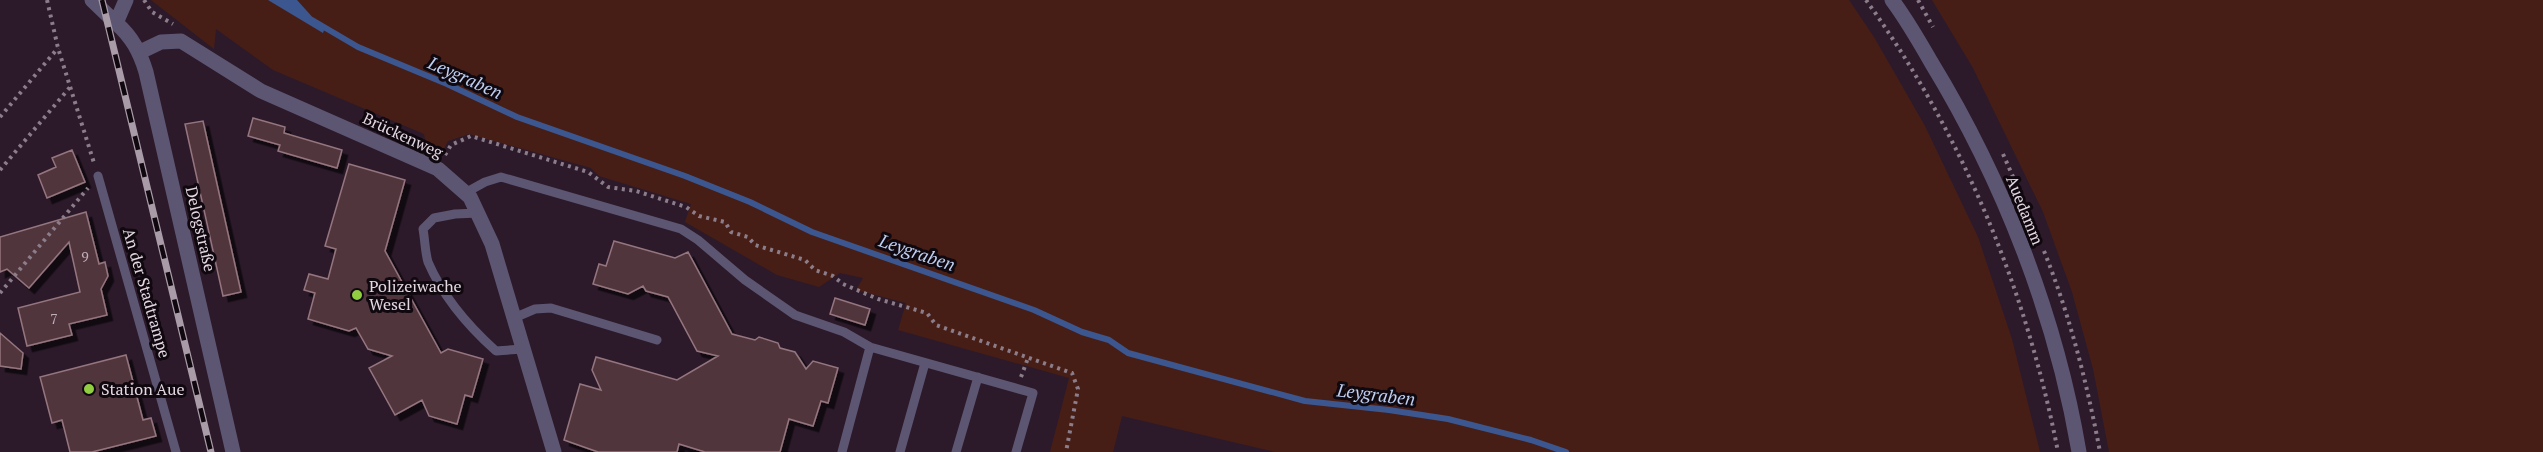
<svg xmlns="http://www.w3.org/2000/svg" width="2543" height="452" font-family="'PT Serif',serif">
	<defs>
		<filter id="shadow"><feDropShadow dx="5.5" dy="5.5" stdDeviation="0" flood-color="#0009"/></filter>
	</defs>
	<rect width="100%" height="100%" fill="#2c1a2b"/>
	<path fill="#471e16" d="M151 0H1849L1874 37 1925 126 1978 237 2012 339 2040 452H1275L1122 416 1113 452H1050L1069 378 898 330 906 303 856 290 863 278 840 273 819 287 777 275 685 222 691 204 599 176 591 168 469 134 448 141 439 159 427 154 424 134 273 70 216 29 214 49Z
		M1932 0H2543V452H2109L2093 369 2072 292 2043 212 1973 68Z"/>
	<path fill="#3c5790" d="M268 0H297L324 30 323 33Z"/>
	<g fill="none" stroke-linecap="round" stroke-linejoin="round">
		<path stroke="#3c5790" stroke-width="6" d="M312 20 358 47 447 84 517 117 685 176 750 202 812 232 1034 310 1082 332 1109 340 1128 353 1305 401 1389 410 1448 419 1531 440 1566 452"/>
	</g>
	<path fill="#51363e" stroke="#95767e" stroke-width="1.5" filter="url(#shadow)" d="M253 118 285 127 284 133 342 150 337 168 278 151 280 145 248 136Z
		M203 121 241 292 223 296 185 124Z
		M72 150 85 182 47 198 38 175 56 167 52 158Z
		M349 164 405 180 385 251 441 353 448 349 483 359 472 397 465 395 457 424 429 416 422 400 395 415 369 368 392 356 368 349 356 328 349 331 308 319 315 293 304 290 309 274 328 279 336 249 325 246Z
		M86 212 99 264 105 262 108 276 101 289 107 315 69 324 72 335 27 346 18 308 80 292 69 242 29 288 7 269 0 272V237Z
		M614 241 675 258 688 252 732 334 755 340 759 337 778 343 780 348 795 352 806 369 813 361 838 368 828 403 821 401 813 426 789 419 780 452H705L679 444 677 452H598L564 440 580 384 601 390 592 370 596 357 677 380 718 356 697 351 668 297 646 291 643 286 628 294 593 284 599 264 606 266Z
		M835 298 870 309 865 325 830 314Z
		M0 333 23 353 21 369 0 366Z
		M126 355 143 420 151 418 156 436 92 452H70L62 420 52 423 40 377Z"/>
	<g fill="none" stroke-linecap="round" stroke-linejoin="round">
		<path stroke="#8c7d8b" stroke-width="4" stroke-dasharray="3 4.5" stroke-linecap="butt" d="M47 0 58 48 94 163
			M144 0 152 12 173 24
			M1866 0C1962 133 2027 291 2058 452
			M1918 0 1933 27
			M0 117 58 48
			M2003 154 2017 186
			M445 155 451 145 471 136 588 172 608 187 636 191 686 207 699 216 725 222 731 232 748 237 755 245 805 260 815 270 833 276 843 284 878 299 927 313 936 325 1072 373 1078 389 1066 452
			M0 170 71 86
			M2044 251C2070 316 2087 383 2100 452
			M0 293 88 188
			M1021 377 1028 358"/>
		<path stroke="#5d5672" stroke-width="9" d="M98 176 176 452
			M465 193 485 182 501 177 681 229 698 240 745 280 795 315 844 332 870 347 842 452
			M478 213 455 214 434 218 423 229C425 240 425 252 428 262 443 297 468 326 496 351L523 349
			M514 318 535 309 551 308 657 340
			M870 347 1033 393 1016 452
			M900 452 925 363
			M956 452 978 377"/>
		<path stroke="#5d5672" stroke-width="15" d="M92 0 116 23
			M126 0 116 23C132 37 140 52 146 72L233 452
			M140 52 161 42 181 41 261 91 438 169 470 197 492 244 554 452"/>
		<path stroke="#5d5672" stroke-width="15" d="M1892 0C1907 20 1919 41 1931 62 2003 180 2056 316 2079 452"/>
		<g stroke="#a99ba8" stroke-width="7">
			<path id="rail" d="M102 0 211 452"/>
		</g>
		<use href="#rail" stroke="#10080f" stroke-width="4.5" stroke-dasharray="14" stroke-linecap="butt"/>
	</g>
	<g fill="#90cd41" stroke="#10080f" stroke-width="2">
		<circle cx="357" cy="295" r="6"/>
		<circle cx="89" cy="389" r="6"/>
	</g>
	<g text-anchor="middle" stroke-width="6" stroke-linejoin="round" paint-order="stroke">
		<g font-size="14" fill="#bfb0ba">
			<text x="85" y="262">9</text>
			<text x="54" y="324">7</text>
		</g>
		<g font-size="16" fill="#e4d8e3" stroke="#10080f">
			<text transform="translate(403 135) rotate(25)" y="6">Brückenweg</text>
			<text transform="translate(2025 210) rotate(68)" y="6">Auedamm</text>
			<text transform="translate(201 229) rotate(77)" y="6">Delogstraße</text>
			<text transform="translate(147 293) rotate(74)" y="6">An der Stadtrampe</text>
		</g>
		<g font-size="16" fill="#e4d8e3" stroke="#10080f" text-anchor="start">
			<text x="369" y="292">Polizeiwache<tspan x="369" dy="18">Wesel</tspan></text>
			<text x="101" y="395">Station Aue</text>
		</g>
		<g font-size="18" font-style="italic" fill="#becff2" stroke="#10080f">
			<text transform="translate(465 78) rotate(24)" y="6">Leygraben</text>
			<text transform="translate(917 253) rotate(19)" y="6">Leygraben</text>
			<text transform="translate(1376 395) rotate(7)" y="6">Leygraben</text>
		</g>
	</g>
</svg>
